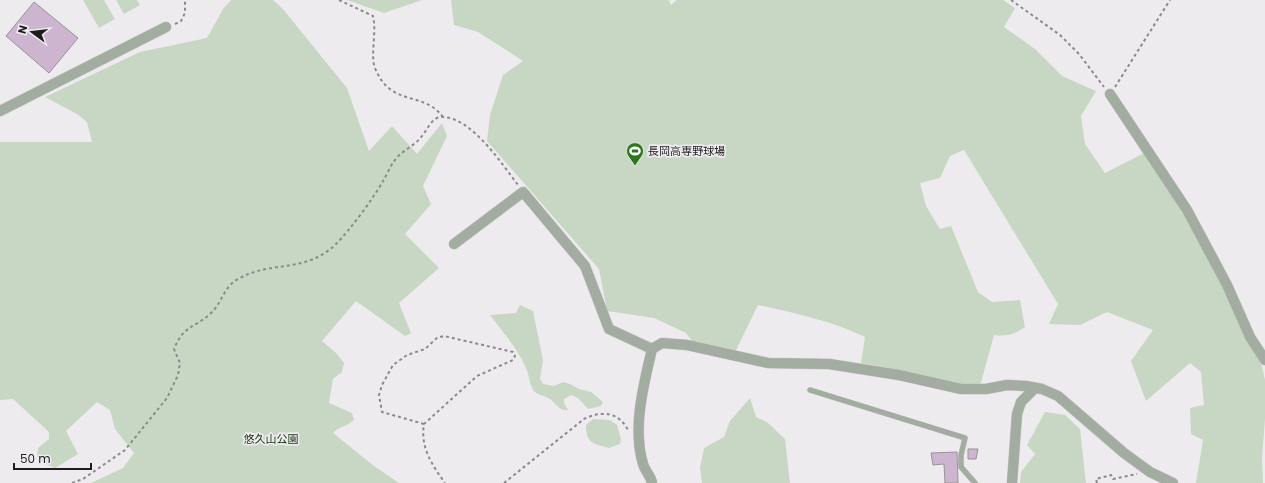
<svg xmlns="http://www.w3.org/2000/svg" width="1265" height="483" font-family="Poppins,'Noto Sans JP',sans-serif">
	<rect width="100%" height="100%" fill="#eeebef"/>
	<path fill="#c7d7c4" d="M83 0H104L115 19 99 28Z
		M116 0H137L140 5 124 14Z
		M231 0H273L282 8 347 88 369 151 392 126 417 154 442 123 447 136 423 186 431 204 405 234 439 268 399 303 411 333 405 336 356 301 322 341 336 353 344 363 342 372 333 379 329 403 352 413 354 420C348 426 338 427 333 433L374 466 399 483H91L123 468 134 453 115 429 110 410 97 402 66 431 78 454 55 468 43 463 37 456 38 448 49 439V432L13 399 0 400V142H92L87 122 77 114 45 97 140 52 207 38 223 9Z
		M347 0H422L384 13Z
		M451 0H669L671 5 677 0H1003L1015 8 1004 27 1035 49 1062 76 1096 91 1081 116 1085 144 1105 173 1144 153 1183 211 1217 274 1261 362 1265 380V419L1262 458 1263 483H1196L1203 440 1191 434 1190 408 1204 405 1201 372 1190 363 1146 401 1131 361 1153 330 1107 312 1080 325 1049 324 1058 304 964 150 950 156 940 178 920 183 926 206 940 229 951 226 978 292 992 302 1020 300 1025 327C1016 334 1006 337 994 335L980 386 955 385 901 370 861 363 865 337C831 321 795 313 758 305L735 352 692 341 686 333 654 318 607 311 599 269 487 141 490 115 503 75 523 61 478 32 454 25Z
		M520 305 533 311 543 360 540 379 543 384 554 386 563 382 570 384 579 389 591 392 603 402 601 406 588 409 578 398 571 395 564 399V403L568 410C559 412 555 401 548 398 543 395 537 395 534 391 528 382 530 376 526 368 517 348 503 332 490 315L516 313Z
		M750 398 756 417 767 422 785 439 790 483H702L700 468 704 448 724 437 730 421Z
		M1045 412 1065 415 1080 429 1086 483H1020L1021 472 1035 454 1027 445Z
		M593 419 610 420 617 425 621 439 620 444 609 448C593 444 586 443 586 425Z"/>
	<path fill="#cdb5d0" stroke="#969397" d="M34 2 78 38 49 73 6 36Z
		M968 449H978L976 459H968Z
		M957 452 958 483H945L944 464 933 465 931 453Z"/>
	<g fill="none" stroke-linecap="round" stroke-linejoin="round">
		<g stroke="#c9c6c9" stroke-width="6">
			<path id="lane" d="M810 390 965 438 961 455V467L975 483"/>
		</g>
		<g stroke="#c9c6c9" stroke-width="11">
			<path id="street" d="M1110 94 1187 210 1227 285 1250 337 1265 360
				M0 111 166 27
				M454 244 523 192 585 266 609 329 652 349
				M652 483C651 476 645 471 643 464 632 427 644 384 652 349L662 343 687 345 768 363 829 364 899 375 961 389H986L1007 385 1026 386 1042 389 1058 396 1124 453 1150 472 1173 483
				M1012 483 1017 414 1021 402 1035 388"/>
		</g>
		<path stroke="#8b898c" stroke-width="2" stroke-dasharray="3 3" stroke-linecap="butt" d="M339 0 373 16C377 32 370 56 375 68 391 108 423 90 443 117
			M1011 0 1060 35 1079 54 1104 87
			M175 24 181 21 185 13V0
			M1115 87 1170 0
			M424 424 382 412 379 395 382 385 393 365 407 355 425 349 437 338 444 336 513 352 515 356 513 360 477 376 424 424C420 447 432 465 445 483
			M72 483 83 479 125 450 167 398 178 375 180 363 174 349C184 325 193 329 210 314 222 304 223 287 238 279 271 260 305 274 336 244 350 230 373 199 383 181 387 175 390 166 395 160 402 150 415 146 422 136 428 129 432 116 443 117 472 118 502 164 518 185
			M504 483 584 419C602 410 620 412 629 432
			M1097 483 1096 479 1111 475 1113 479 1137 474"/>
		<use href="#lane" stroke="#a2aca0" stroke-width="5"/>
		<use href="#street" stroke="#a2aca0" stroke-width="10"/>
	</g>
	<defs>
		<g id="stadium-pin" transform="scale(0.9)"><path d="M0 17L-7.5 6A9.5 9.5 0 1 1 7.5 6Z" fill="#2c771d" stroke="#eeebef"/><path d="M0-5a6.5 5 0 1 0 0 10a6.5 5 0 1 0 0-10ZM-3.5-1.8h7v3.6h-7Z" fill="#fff"/></g>
	</defs>
	<g fill-rule="evenodd">
		<use href="#stadium-pin" x="635" y="151"/>
	</g>
	<g text-anchor="middle" stroke-width="3.5" stroke-linejoin="round" paint-order="stroke">
		<g font-size="11" fill="#1e1d1e" stroke="#eeebef" text-anchor="start">
			<text x="648" y="155">長岡高専野球場</text>
		</g>
		<g font-size="11" fill="#15360f" stroke="#eeebef">
			<text x="271" y="443">悠久山公園</text>
		</g>
	</g>
	<g transform="translate(32 32) rotate(285)" stroke="#eeebef" stroke-width="3" paint-order="stroke">
	<path d="M0-3L7 15L0 10L-7 15Z" fill="#1e1d1e"/>
	<text y="-6" font-size="11" font-weight="bold" text-anchor="middle" fill="#1e1d1e">N</text>
	</g>
	<path d="M14 463v6h77v-6" fill="none" stroke="#1e1d1e" stroke-width="2"/>
	<text x="20" y="463" font-size="12" fill="#1e1d1e" stroke="#eeebef" stroke-width="3" paint-order="stroke">50 m</text>
</svg>
